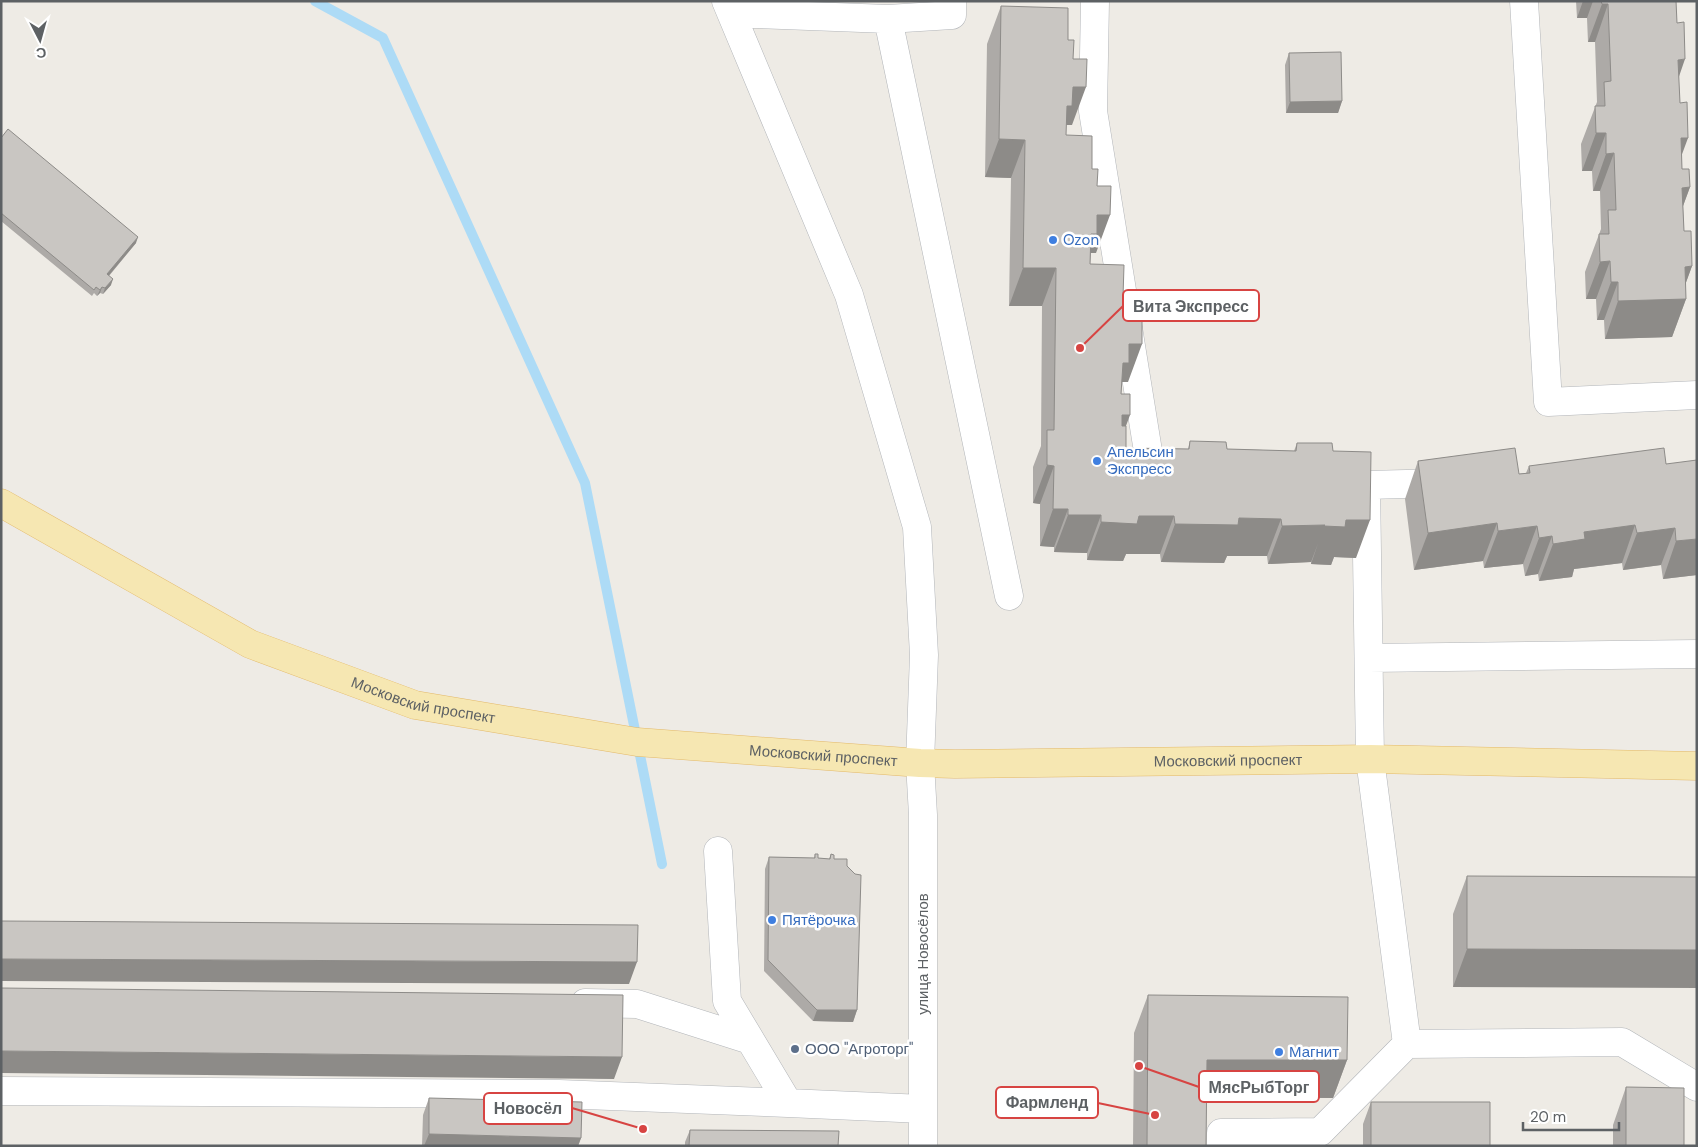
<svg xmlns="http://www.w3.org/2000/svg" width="1698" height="1147" font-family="'DM Sans',sans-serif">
	<rect width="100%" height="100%" fill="#eeebe5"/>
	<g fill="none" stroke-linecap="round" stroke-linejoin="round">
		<path stroke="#addbf6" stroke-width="10" d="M315 1 383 38 585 483 662 864"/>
		<g stroke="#b2b5b9" stroke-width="29">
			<path id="minor" d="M726 1 849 295 917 527 924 655 920 763 923 815V1146
				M1095 1 1093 111 1152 476 1162 477
				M1524 1 1548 402 1697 395
				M732 13 888 19 952 15V1
				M888 19 1009 596
				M1446 483 1366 485 1370 759 1407 1044 1622 1042 1697 1087
				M1369 658 1697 654
				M718 851 727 1001 788 1103 923 1109
				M585 1003 637 1004 750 1040
				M1 1091 559 1094 788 1103
				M1221 1146V1133L1320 1132 1407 1044"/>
		</g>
		<g stroke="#e3b96a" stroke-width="29">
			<g id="major">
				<path id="s1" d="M1 503 250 644 415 705 637 742 920 763 955 764 1370 759 1697 766"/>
			</g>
		</g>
		<use href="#minor" stroke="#fff" stroke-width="28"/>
		<use href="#major" stroke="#f6e7b2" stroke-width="28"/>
	</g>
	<path fill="#adaaa7" d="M1576 1H1676L1682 169 1690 187 1683 206 1684 231 1692 266 1685 285 1686 299 1672 337 1605 339 1604 320H1597L1596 299H1586L1585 272 1601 229 1600 191H1593L1592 171H1582L1581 144 1597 102 1595 42H1588L1587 18H1577Z
		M1001 6 1068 40 1072 125H1066V135L1092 169 1096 253H1091L1090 264 1123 297 1128 382H1122L1121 394 1126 426V448L1188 449 1190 441 1227 449 1294 451 1297 443 1333 451 1356 558 1334 557 1331 565 1311 564V562L1268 564 1267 556H1227L1224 563 1161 562 1160 554H1126L1123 561 1087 560V553L1054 552V547L1040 546V504L1033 503V467L1041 446 1042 306H1009L1011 178 985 177 987 44Z
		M1289 53 1342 101 1338 113H1286L1285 65Z
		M1 138 136 243 109 276 111 285 103 294 100 293 97 296 94 293 92 296 1 221Z
		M1418 461 1519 474 1526 473 1529 466 1666 464 1697 575 1663 579 1661 565 1623 570 1622 563 1574 569 1572 577 1539 581 1538 574 1525 576 1523 564 1484 568 1483 561 1414 570 1405 499Z
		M815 854 818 858 829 859 831 854 834 859 847 866 857 1010 853 1022 813 1021 764 971 765 869 769 857 814 858Z
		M1467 876 1697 877 1453 987V914Z
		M1148 995 1347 1060 1333 1098 1206 1097V1146H1133L1134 1033Z
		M1626 1087 1684 1146H1613V1125Z
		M429 1098 581 1138 578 1146H422L423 1115Z
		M1371 1102 1490 1146H1363V1124Z
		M690 1130 838 1146H685V1142Z"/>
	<path fill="#8d8b88" d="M1583 1H1593L1587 18H1577Z
		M1602 4H1608L1595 42H1588Z
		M1685 59 1672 97 1678 60Z
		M1073 87H1086L1072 125H1066L1053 144Z
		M1342 101 1338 113H1286L1290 102Z
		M1596 133H1606L1592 171H1582Z
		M1681 138H1688L1674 176Z
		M999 139 1025 140 1011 178 985 177Z
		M1614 153 1600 191H1593L1606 154Z
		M1690 187 1676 225 1682 188Z
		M1097 215H1110L1096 253H1090L1077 272Z
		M138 237 136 243 105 280 107 274Z
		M1610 261 1596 299H1586L1600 262Z
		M1692 266 1680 299H1686L1672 337 1605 339 1618 301 1685 267Z
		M1023 268H1056L1042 306H1009Z
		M113 279 111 285 103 294 105 288Z
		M1611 282H1618L1604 320H1597Z
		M102 287 100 293 97 296 100 290Z
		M1129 344H1142L1128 382H1122L1109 400Z
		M1122 415H1130L1116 453Z
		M1047 465 1054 466 1040 504 1033 503Z
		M1053 509H1068L1054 547 1040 546Z
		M1068 515H1101L1087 553 1054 552Z
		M1139 516H1174L1160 554H1126L1123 561 1087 560 1101 522Z
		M1239 518 1281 519 1267 556H1227L1224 563 1161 562 1175 524Z
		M1346 520H1370L1356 558 1334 557 1331 565 1311 564 1324 526Z
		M1497 523 1483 561 1414 570 1428 533Z
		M1325 525 1311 562 1268 564 1282 526Z
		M1635 525 1622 563 1574 569 1572 577 1539 581 1553 544 1584 532Z
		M1537 526 1523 564 1484 568 1498 531Z
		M1675 528 1661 565 1623 570 1637 533Z
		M1552 536 1538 574 1525 576 1539 538Z
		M1697 539V575L1663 579 1676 541Z
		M1467 949 1697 950V988L1453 987Z
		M1 959 637 962 629 984 1 981Z
		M817 1010H857L853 1022 813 1021Z
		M1 1051 622 1057 614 1079 1 1073Z
		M1207 1060H1347L1333 1098 1193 1097Z
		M429 1134 581 1138 578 1146H424Z"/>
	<path fill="#c9c6c2" stroke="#8d8b88" d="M1601 1H1676L1677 23 1684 22 1685 59 1678 60 1680 103 1687 102 1688 138H1681L1682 169H1689L1690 187 1682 188 1684 231H1691L1692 266 1685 267 1686 299 1618 301V282H1611L1610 261 1600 262 1599 234H1609L1608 210H1616L1614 153 1606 154V133H1596L1595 106H1605L1604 82 1611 81 1608 4H1602Z
		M1001 6 1068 8V40H1074L1073 59H1087L1086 87H1073L1072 106H1067L1066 135 1092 136V169H1098L1097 186H1111L1110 215H1097V234H1091L1090 264 1124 265 1123 297H1129V315H1142V344H1129V363H1123L1121 394H1130V415H1122V426H1126V448L1189 449 1190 441 1226 442 1227 449 1296 451 1297 443H1332L1333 451 1371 452 1370 520H1346L1345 527 1324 526 1325 525 1282 526 1281 519 1239 518 1238 525 1175 524 1174 516H1139L1137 524 1101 522V515H1068V509H1053L1054 466 1047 465V430H1054L1056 268H1023L1025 140 999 139Z
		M1341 52 1342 101 1290 102 1289 53Z
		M8 129 138 237 107 274 113 279 105 288 102 287 100 290 96 287 94 290 1 213V138Z
		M1515 448 1519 474 1530 473 1529 466 1664 448 1666 464 1697 460V539L1676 541 1675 528 1637 533 1635 525 1584 532 1585 539 1553 544 1552 536 1539 538 1537 526 1498 531 1497 523 1428 533 1418 461Z
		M815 854H818V858L830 859 831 854 834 855V859H847V866L855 874 861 875 857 1010H817L768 960 769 857 815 858Z
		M1467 876 1697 877V950L1467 949Z
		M1 921 638 925 637 962 1 959Z
		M1 988 623 995 622 1057 1 1051Z
		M1148 995 1348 997 1347 1060H1207L1206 1146H1147Z
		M1626 1087 1684 1088V1146H1626Z
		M429 1098 582 1102 581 1138 429 1134Z
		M1371 1102H1490V1146H1371Z
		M690 1130 839 1131 838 1146H689Z"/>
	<g fill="#3f7fe0" stroke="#fff" stroke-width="2">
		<circle cx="1053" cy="240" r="5"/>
		<circle cx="1097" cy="461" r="5"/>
		<circle cx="772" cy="920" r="5"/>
		<circle cx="1279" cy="1052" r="5"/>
	</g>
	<circle fill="#5c6f8a" stroke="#fff" stroke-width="2" cx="795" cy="1049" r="5"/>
	<g text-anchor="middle" stroke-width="5" stroke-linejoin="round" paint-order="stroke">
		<g font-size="15" fill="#366cbe" stroke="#fff" text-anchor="start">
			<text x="1063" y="245">Ozon</text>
			<text x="1107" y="457">Апельсин<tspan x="1107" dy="17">Экспресс</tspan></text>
			<text x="782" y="925">Пятёрочка</text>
			<text x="1289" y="1057">Магнит</text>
		</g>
		<g font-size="15" fill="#5d6164" stroke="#fff">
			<text dy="5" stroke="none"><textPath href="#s1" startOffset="469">Московский проспект</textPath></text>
			<text dy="5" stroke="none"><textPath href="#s1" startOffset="874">Московский проспект</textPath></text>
			<text dy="5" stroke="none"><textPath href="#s1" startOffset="1279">Московский проспект</textPath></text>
			<text transform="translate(923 954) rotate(-90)" y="5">улица Новосёлов</text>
		</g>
		<g font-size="15" fill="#4e5e75" stroke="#fff" text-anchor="start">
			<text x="805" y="1054">ООО "Агроторг"</text>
		</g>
	</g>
	<path fill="none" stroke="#d74442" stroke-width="2" d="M1080 348L1123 306M1139 1066L1199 1087M1155 1115L1098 1103M643 1129L572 1108"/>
	<g fill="#d74442" stroke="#fff" stroke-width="2">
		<circle cx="1080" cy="348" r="5"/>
		<circle cx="1139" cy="1066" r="5"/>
		<circle cx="1155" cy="1115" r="5"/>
		<circle cx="643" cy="1129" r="5"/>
	</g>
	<g fill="#fff" stroke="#d74442" stroke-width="2">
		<rect x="1123" y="290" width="136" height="31" rx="5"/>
		<rect x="1199" y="1071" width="120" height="31" rx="5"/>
		<rect x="996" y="1087" width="102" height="31" rx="5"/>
		<rect x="484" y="1093" width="88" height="31" rx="5"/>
	</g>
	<g font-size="16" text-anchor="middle" font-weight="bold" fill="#5d6164">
		<text x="1191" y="312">Вита Экспресс</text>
		<text x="1259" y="1093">МясРыбТорг</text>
		<text x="1047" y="1108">Фармленд</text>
		<text x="528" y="1114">Новосёл</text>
	</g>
	<rect width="1698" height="1147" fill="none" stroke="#5d6164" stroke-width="5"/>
	<g transform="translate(40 40) rotate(174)" stroke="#ffffff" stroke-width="4" paint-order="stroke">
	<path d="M0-4L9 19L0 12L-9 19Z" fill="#5d6164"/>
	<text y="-8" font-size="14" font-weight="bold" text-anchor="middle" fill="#5d6164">С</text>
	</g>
	<path d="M1523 1122v8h96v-8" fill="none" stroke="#5d6164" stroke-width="2.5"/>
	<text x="1530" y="1122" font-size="15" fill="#5d6164" stroke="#ffffff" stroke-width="4" paint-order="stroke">20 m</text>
</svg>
